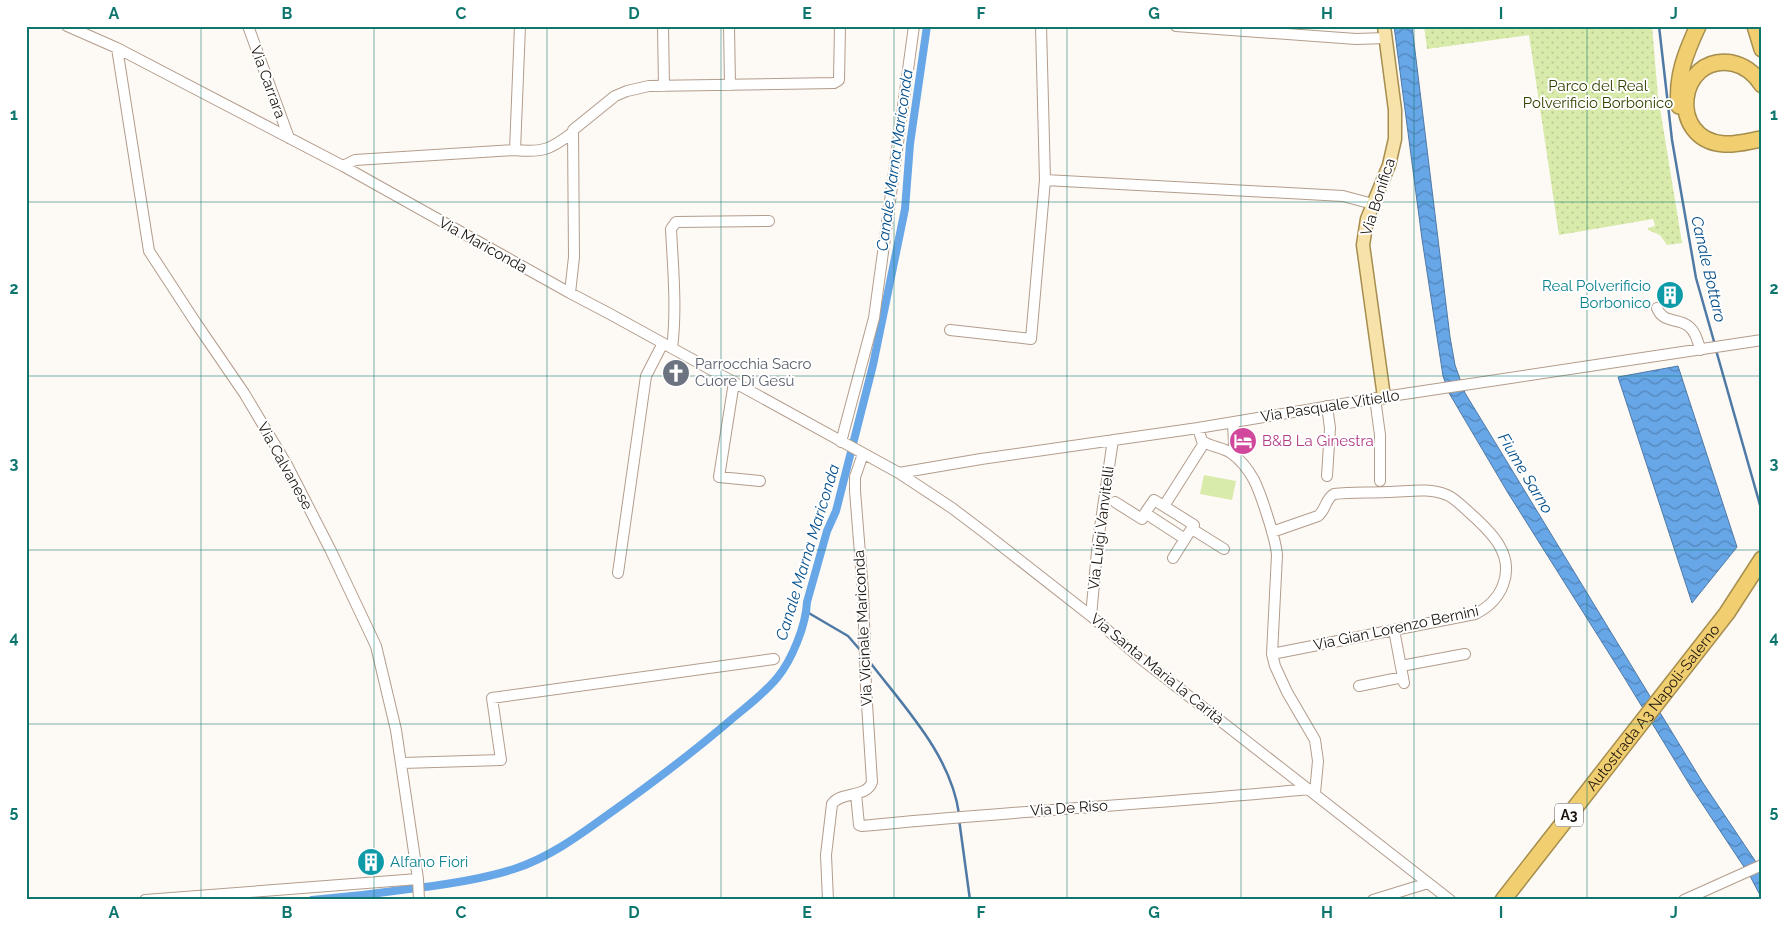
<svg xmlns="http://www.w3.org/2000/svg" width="1788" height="926" font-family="Raleway,sans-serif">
	<defs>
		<pattern id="green-dots" width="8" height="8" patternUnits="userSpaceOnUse" patternTransform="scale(1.25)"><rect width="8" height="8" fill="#d8ebab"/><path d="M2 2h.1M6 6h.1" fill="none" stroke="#b9c992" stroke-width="1.8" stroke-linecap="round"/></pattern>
		<pattern id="water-waves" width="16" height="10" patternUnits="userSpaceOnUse" patternTransform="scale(1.25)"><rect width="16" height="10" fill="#67a6e7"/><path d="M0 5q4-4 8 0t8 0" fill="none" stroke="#5486ba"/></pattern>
	</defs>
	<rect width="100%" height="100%" fill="#fdf9f5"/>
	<path fill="url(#green-dots)" d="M1424 26H1652L1658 96 1682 243 1667 245 1660 235 1648 230V228L1655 226 1653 219 1559 235 1529 35 1427 49Z"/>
	<path fill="#d8ebab" d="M1204 475 1236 481 1232 500 1200 494Z"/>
	<path fill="url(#water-waves)" stroke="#507aa6" d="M1394 26H1412L1450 337 1455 365 1465 393 1703 783 1762 871V899L1750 876 1691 787 1622 674 1508 493 1449 393 1443 376 1422 239Z
		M1678 366 1737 547 1692 603 1618 377Z"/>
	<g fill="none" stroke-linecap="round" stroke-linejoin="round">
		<path stroke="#507aa6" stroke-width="2.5" d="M1659 26 1672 140 1696 278 1715 345
			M1716 350 1762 512
			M807 612 848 636 861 651
			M869 661C904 707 951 755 959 814
			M959 819 970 900
			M354 896 355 900"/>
		<path stroke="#67a6e7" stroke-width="8" d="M312 900C347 897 382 893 417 888 450 884 483 879 514 869 548 858 577 837 606 816 647 787 687 757 726 724 743 709 763 695 777 678 792 660 806 625 807 602L827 531 836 511 873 365 905 209 910 144 927 26"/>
		<g stroke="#b39d8c" stroke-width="12">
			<path id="minor" d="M67 26 117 48 343 166 570 293 610 314 899 473 952 508 985 533 1091 616 1140 658 1450 900
				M248 26 289 138
				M663 26 664 86
				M729 26 730 85
				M1176 26 1356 39 1386 38
				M117 48 149 251 196 323 244 393 287 465 331 551 376 646 396 730 418 879 419 900
				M515 150C543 153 551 149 572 133
				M343 166 355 160 515 150 520 26
				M1045 180 1343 196 1373 204
				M570 293 574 257 573 130 615 96 627 91 649 86 834 83 839 80 840 26
				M1657 308C1666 331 1692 307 1700 350
				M950 330 1031 339 1045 180 1041 26
				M672 348C677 309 673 268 671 229L676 222 769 221
				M734 382 719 477 760 481
				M1375 398 1380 435V481
				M1233 422 1234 445 1236 457
				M1198 428 1202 441C1211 447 1222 447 1231 453 1240 459 1249 471 1254 480 1261 494 1276 540 1277 555L1272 654 1275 666 1287 692 1315 740 1318 761 1315 793
				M841 442 874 318 914 26
				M899 473 981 459 1198 428 1384 397 1762 340
				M1327 476 1330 428 1327 406
				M1154 500 1194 525 1185 539 1145 513Z
				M1115 502 1142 519 1145 513
				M1164 506 1204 443
				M1192 529 1224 549
				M1272 532 1318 516C1326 510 1325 499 1334 494 1351 492 1369 493 1387 492 1407 492 1428 487 1447 495 1456 499 1464 508 1471 514 1481 523 1492 533 1499 545 1515 572 1502 601 1475 614L1272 654
				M1173 558 1185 539
				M618 573 646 376 663 343
				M1091 616 1098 541 1113 440
				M1394 630 1404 683
				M1401 666 1465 654
				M1359 686 1403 677
				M402 763 501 760 492 698 774 659
				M856 794 859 825 862 826C1011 811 1161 804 1309 789
				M145 900 418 879
				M828 900 826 855 832 804C841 791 867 798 872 782L866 688 863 591 855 491V477L863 454
				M1373 900 1428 883
				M1684 900 1762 865"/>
		</g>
		<g stroke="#a68e4e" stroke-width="15">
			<path id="major" d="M1384 397 1363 245 1367 219 1389 165 1395 139V110L1384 26"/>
		</g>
		<g stroke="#a68e4e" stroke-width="18">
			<g id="highway">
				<path d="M1755 26 1762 49"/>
				<path d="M1762 85C1755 74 1746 66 1732 63 1677 54 1667 140 1724 144 1737 145 1749 141 1762 139"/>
				<path d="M1679 106C1676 76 1686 52 1698 26"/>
				<path id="s1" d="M1503 900 1727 613 1762 559"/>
			</g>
		</g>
		<use href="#minor" stroke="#fff" stroke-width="10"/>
		<use href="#major" stroke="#f7e2a9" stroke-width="12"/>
		<use href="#highway" stroke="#f1cf70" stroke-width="15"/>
	</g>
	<path fill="none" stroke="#0f766e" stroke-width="1" stroke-opacity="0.55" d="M201 26V900M374 26V900M547 26V900M721 26V900M894 26V900M1067 26V900M1241 26V900M1414 26V900M1587 26V900M26 202H1762M26 376H1762M26 550H1762M26 724H1762"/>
	<defs>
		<g id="building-disc" transform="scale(1.4375)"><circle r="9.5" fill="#0f9aa8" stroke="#fff"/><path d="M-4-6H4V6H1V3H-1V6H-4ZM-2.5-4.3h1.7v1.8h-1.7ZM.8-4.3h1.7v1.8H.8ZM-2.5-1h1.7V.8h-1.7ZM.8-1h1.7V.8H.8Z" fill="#fff"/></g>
		<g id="church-disc" transform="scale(1.4375)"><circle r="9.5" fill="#6b7280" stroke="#fff"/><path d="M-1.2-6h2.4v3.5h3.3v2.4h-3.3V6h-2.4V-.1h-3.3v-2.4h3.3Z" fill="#fff"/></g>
		<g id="hotel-disc" transform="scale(1.4375)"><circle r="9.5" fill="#d1479c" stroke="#fff"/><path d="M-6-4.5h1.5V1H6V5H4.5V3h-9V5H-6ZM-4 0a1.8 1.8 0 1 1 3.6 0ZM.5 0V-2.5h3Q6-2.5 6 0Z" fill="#fff"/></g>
	</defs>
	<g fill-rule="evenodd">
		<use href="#building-disc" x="1670" y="295"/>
		<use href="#church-disc" x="676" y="373"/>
		<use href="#hotel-disc" x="1243" y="441"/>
		<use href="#building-disc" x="371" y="862"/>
	</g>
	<g text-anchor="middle" stroke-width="4" stroke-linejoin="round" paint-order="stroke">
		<rect fill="#fff" stroke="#605a56" stroke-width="1" x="1555" y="803.5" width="28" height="23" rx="4"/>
		<g font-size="14" font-weight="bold" fill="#1c140e">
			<text x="1569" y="820">A3</text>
		</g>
		<g font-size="15" fill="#1c140e" stroke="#fff">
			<text transform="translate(268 82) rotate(70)" y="5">Via Carrara</text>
			<text transform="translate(1378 197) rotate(-72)" y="5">Via Bonifica</text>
			<text transform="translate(483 245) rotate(29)" y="5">Via Mariconda</text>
			<text transform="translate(1330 406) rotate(-9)" y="5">Via Pasquale Vitiello</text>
			<text transform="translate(285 466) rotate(61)" y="5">Via Calvanese</text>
			<text transform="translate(1101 528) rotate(-83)" y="5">Via Luigi Vanvitelli</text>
			<text transform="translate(863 628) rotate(-93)" y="5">Via Vicinale Mariconda</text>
			<text transform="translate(1396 628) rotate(-12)" y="5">Via Gian Lorenzo Bernini</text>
			<text transform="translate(1157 669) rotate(39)" y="5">Via Santa Maria la Carità</text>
			<text dy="5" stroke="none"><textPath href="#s1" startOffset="244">Autostrada A3 Napoli-Salerno</textPath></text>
			<text transform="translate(1069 808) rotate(-4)" y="5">Via De Riso</text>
		</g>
		<g font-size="15" fill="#354300" stroke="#fff">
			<text x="1598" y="91">Parco del Real<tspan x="1598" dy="17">Polverificio Borbonico</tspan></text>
		</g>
		<g font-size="15" fill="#0d838f" stroke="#fff" text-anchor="end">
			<text x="1651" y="291">Real Polverificio<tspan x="1651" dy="17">Borbonico</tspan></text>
			<text x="390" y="867" text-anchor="start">Alfano Fiori</text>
		</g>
		<g font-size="15" fill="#5b616d" stroke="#fff" text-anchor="start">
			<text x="695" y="369">Parrocchia Sacro<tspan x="695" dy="17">Cuore Di Gesù</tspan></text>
		</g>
		<g font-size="15" fill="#b23c85" stroke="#fff" text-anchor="start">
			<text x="1262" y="446">B&amp;B La Ginestra</text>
		</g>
		<g font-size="16" font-style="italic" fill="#07508b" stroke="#fff">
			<text transform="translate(894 160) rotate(-82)" y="6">Canale Marna Mariconda</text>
			<text transform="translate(1709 269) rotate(77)" y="6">Canale Bottaro</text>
			<text transform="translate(1526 473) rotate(59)" y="6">Fiume Sarno</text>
			<text transform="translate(807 552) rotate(-73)" y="6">Canale Marna Mariconda</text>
		</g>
	</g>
	<rect width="1788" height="926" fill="none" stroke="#ffffff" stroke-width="55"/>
	<rect x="28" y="28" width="1732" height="870" fill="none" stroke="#0f766e" stroke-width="2"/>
	<g font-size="16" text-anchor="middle" font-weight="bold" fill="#0f766e">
		<text x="114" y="19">A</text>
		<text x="287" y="19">B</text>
		<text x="461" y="19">C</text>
		<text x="634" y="19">D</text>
		<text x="807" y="19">E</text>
		<text x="981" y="19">F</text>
		<text x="1154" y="19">G</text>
		<text x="1327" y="19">H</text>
		<text x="1501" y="19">I</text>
		<text x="1674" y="19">J</text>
		<text x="14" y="120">1</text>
		<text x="1774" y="120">1</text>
		<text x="14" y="294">2</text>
		<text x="1774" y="294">2</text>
		<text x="14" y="469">3</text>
		<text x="1774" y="469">3</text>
		<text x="14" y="643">4</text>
		<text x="1774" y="643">4</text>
		<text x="14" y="817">5</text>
		<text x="1774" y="817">5</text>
		<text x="114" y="918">A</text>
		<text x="287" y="918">B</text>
		<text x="461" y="918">C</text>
		<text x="634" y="918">D</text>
		<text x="807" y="918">E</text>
		<text x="981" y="918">F</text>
		<text x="1154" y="918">G</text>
		<text x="1327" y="918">H</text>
		<text x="1501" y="918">I</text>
		<text x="1674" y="918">J</text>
	</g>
</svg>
